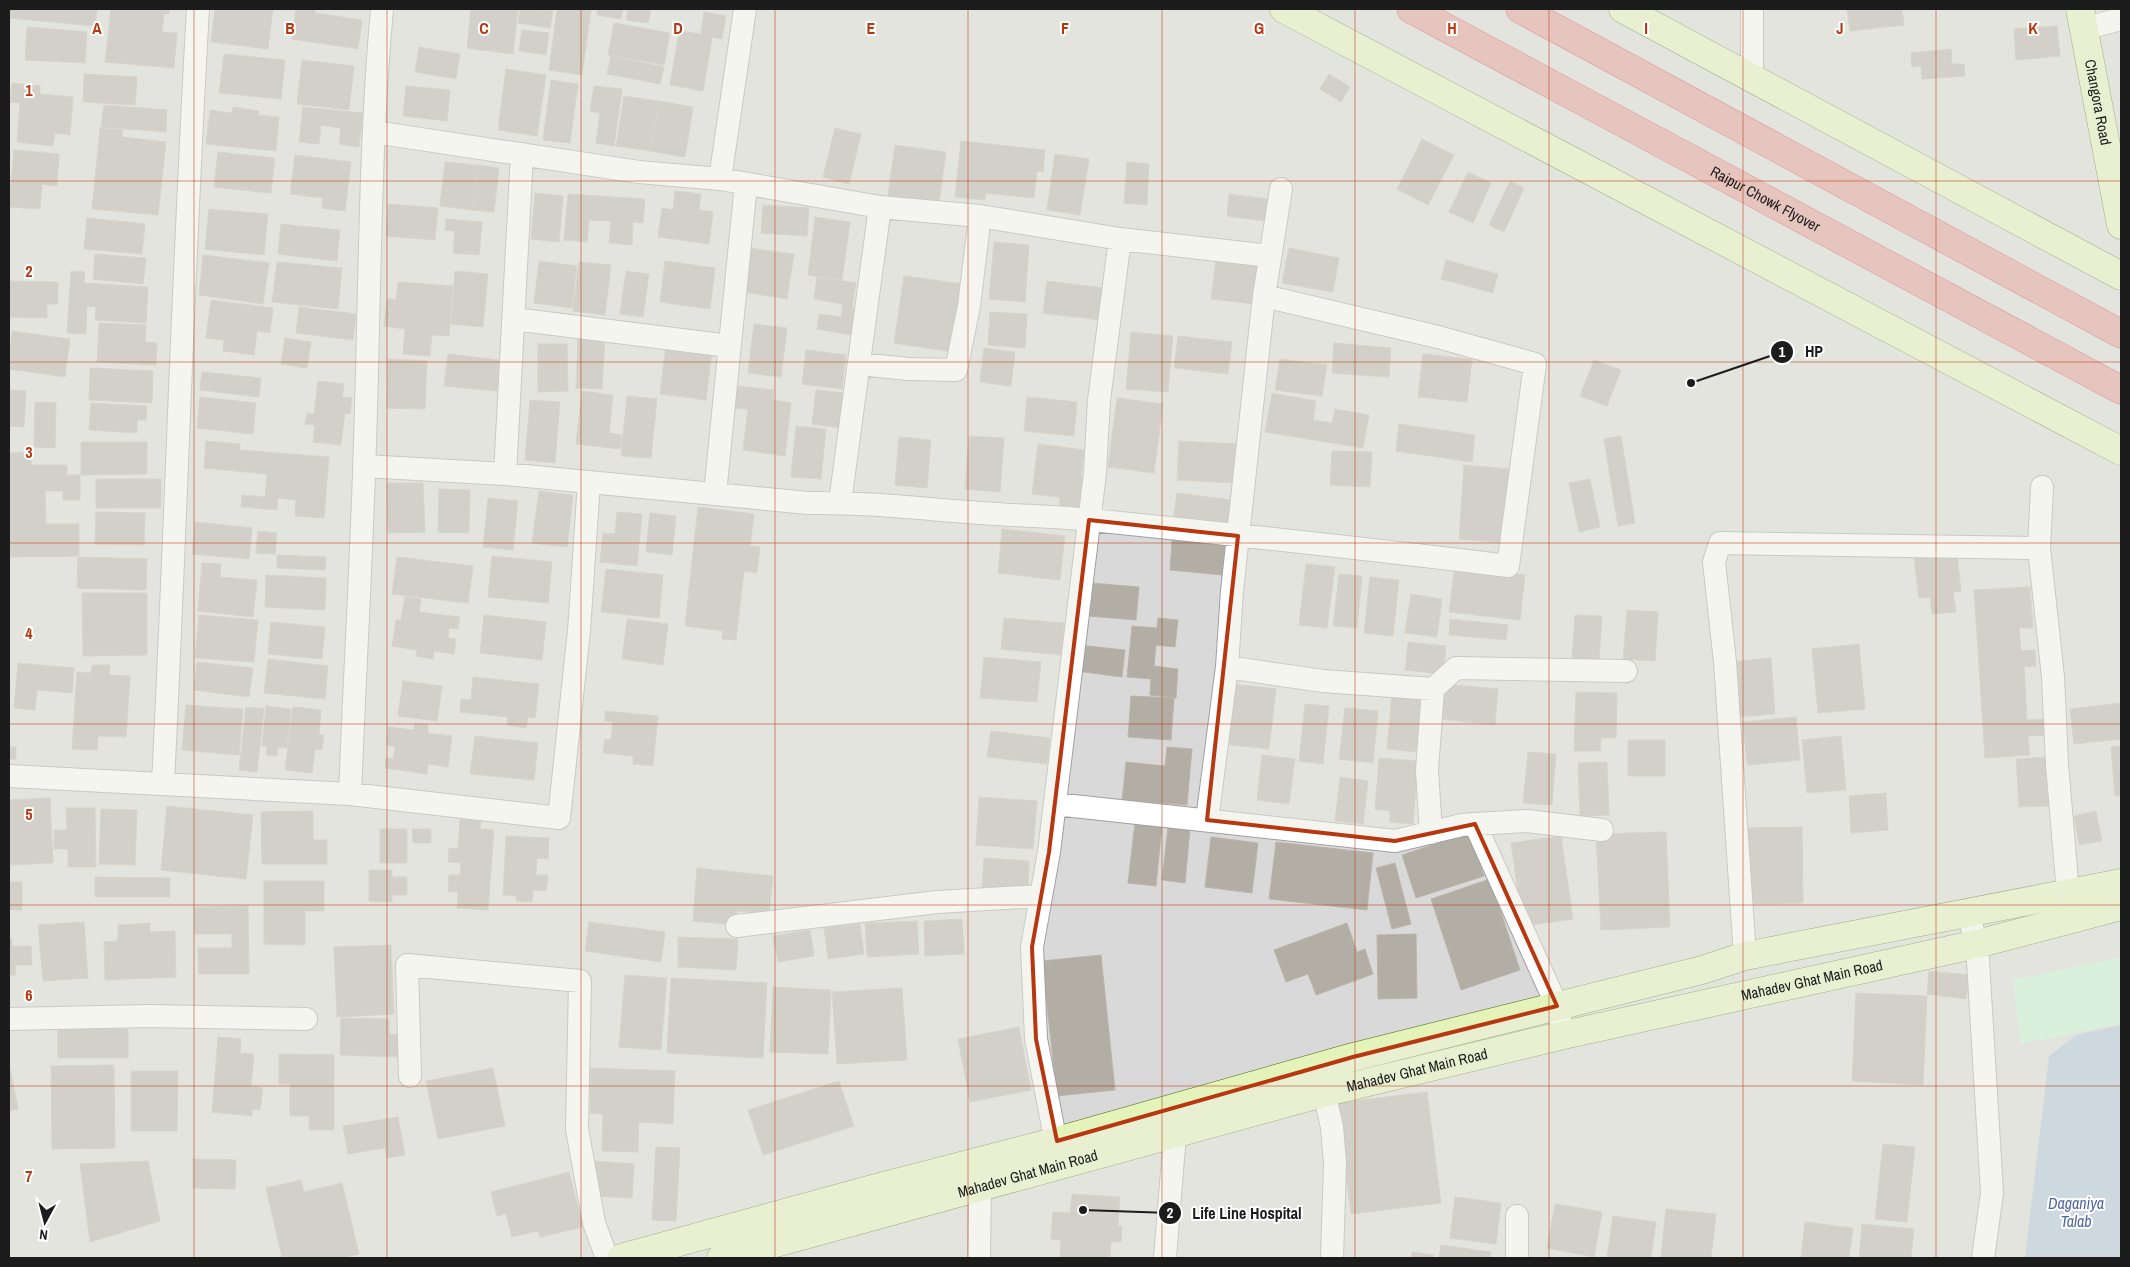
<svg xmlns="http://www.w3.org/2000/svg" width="2130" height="1267" font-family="'Archivo Narrow',sans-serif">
	<rect width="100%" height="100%" fill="#edece3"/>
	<path fill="#dad9d9" d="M9 9H2121V1258H9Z"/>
	<path fill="#c2f4d2" d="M2121 957V1023L2021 1044 2013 980Z"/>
	<path fill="#a6c1d7" d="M2121 1025V1258H2025L2049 1056 2076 1035Z"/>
	<path fill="#b2aea6" stroke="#bdb5a6" d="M9 9H97L95 26 9 18Z
		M111 9H169V14H164L162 32 177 33 174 68 105 62Z
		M215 9H273L268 49 211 42Z
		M296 9H315V13L362 20 358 49 292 39Z
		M471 9H518L513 54 467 48Z
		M520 9 553 11 550 28 518 23Z
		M557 9 591 10 582 75 549 70Z
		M598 9H623L621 19 597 15Z
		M628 9H651L648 23 626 20Z
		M1847 9H1902L1904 25 1850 31Z
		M704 12 726 16 722 39 712 37 703 91 670 85 679 31 701 34Z
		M614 23 670 33 664 65 608 55Z
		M2057 26 2060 56 2016 60 2014 29Z
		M27 27 87 32 85 63 25 60Z
		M522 30 549 33 546 55 519 51Z
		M419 47 460 54 456 79 415 72Z
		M1951 49 1952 64H1964L1965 76 1922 79 1921 66 1912 67 1911 53Z
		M224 54 285 60 281 99 219 93Z
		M611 56 664 67 660 84 607 74Z
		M302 60 354 66 349 110 297 104Z
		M506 69 546 75 537 136 498 130Z
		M84 74 137 77 135 105 83 102Z
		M1329 74 1350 87 1341 102 1320 89Z
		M551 80 578 84 570 143 543 140Z
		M12 83 40 86V94L73 97 70 135 55 133 53 146 17 142 20 103 10 102Z
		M406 86 450 90 447 121 403 116Z
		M594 86 622 89 614 146 596 143 600 113 590 111Z
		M624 96 659 101 650 151 616 146Z
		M659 101 693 107 685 157 650 151Z
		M104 105 167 110 166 132 101 127Z
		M233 107 259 111 258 115 279 117 276 151 206 144 210 110 232 113Z
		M303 107 363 113 359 147 339 144 341 128 321 125 319 144 299 142Z
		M100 128 123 130 122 137 166 142 158 215 92 209Z
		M835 128 861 134 849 184 823 177Z
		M1422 139 1454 155 1428 205 1397 189Z
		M961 141 1045 150 1043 172 1037 171 1034 198 985 193V200L955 197Z
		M895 145 946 152 938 210 887 203Z
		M14 150 59 154 57 186 42 184 40 209 9 207Z
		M218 152 275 158 271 193 214 187Z
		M1055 154 1089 159 1080 215 1047 210Z
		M295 155 351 162 345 211 322 208 323 198 290 194Z
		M445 162 478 165 472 210 440 206Z
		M1127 162 1149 164 1147 205 1124 203Z
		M478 165 499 168 494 212 472 210Z
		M1468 172 1491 183 1473 223 1449 212Z
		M1510 181 1524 188 1504 232 1489 225Z
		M675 191 701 194 699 210 713 212 709 244 658 237 662 208 673 210Z
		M535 193 563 196 559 242 531 239Z
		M568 194 645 199 643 223 633 222 632 245 609 243 611 221 589 220 587 242 564 240Z
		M1229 194 1268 199 1265 221 1227 216Z
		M388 204 438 208 435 240 386 236Z
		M763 205 809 208 807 236 761 233Z
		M209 209 268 214 264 255 205 249Z
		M815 217 850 222 842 280 808 275Z
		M87 218 145 224 142 254 84 249Z
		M446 219 482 222 479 255 453 253 455 231 445 230Z
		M281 224 340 230 337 261 278 254Z
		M994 242 1029 245 1025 302 989 299Z
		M749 248 794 254 787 299 743 292Z
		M1289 248 1339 258 1333 292 1282 283Z
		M95 254 146 258 143 284 93 279Z
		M203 255 269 263 263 304 199 295Z
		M1216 259 1259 264 1254 304 1211 299Z
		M1446 260 1498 274 1493 293 1441 279Z
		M539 261 577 266 572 308 534 303Z
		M665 261 715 268 710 309 660 302Z
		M277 262 342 268 338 309 272 302Z
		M579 262 611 265 605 315 573 311Z
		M71 271 85 272 84 283 148 287 146 323 95 320 96 307 87 306 86 334 67 333Z
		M455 271 488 274 483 327 451 324Z
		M626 271 649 274 643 317 620 314Z
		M904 276 963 284 953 352 894 343Z
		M817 277 856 283 852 309 866 311 862 337 817 329 819 314 841 317 843 304 814 299Z
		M9 281 58 282V304H47V318L9 317Z
		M1047 281 1103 288 1099 320 1043 313Z
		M398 282 453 286 449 336 432 335 430 356 403 354 405 329 384 326 387 299 396 300Z
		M211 300 273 308 270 333 257 331 254 355 223 351 224 340 206 338Z
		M299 307 356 314 353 340 296 333Z
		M990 312 1027 314 1025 348 988 345Z
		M99 323 146 325 145 342 157 343 156 365 97 362Z
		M754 324 787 328 781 377 748 373Z
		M12 331 70 339 65 377 9 369Z
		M1131 332 1173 336 1168 392 1126 389Z
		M578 336 605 338 602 389 576 388Z
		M1178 336 1232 342 1228 374 1174 368Z
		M285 338 311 342 307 368 281 364Z
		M1334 343 1391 348 1389 377 1332 373Z
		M538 344H567L568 391 538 392Z
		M666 346 712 351 706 400 660 394Z
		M984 348 1015 352 1011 386 980 382Z
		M806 350 846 355 842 389 802 384Z
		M448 354 500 360 497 391 444 386Z
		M1423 354 1472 359 1467 402 1418 397Z
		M388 359 427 361 425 409 387 408Z
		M1280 359 1327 365 1322 396 1275 390Z
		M1594 360 1621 370 1607 406 1580 396Z
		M90 368 153 371 152 403 89 400Z
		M202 372 261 378 259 397 200 390Z
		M318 381 344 384 342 397 352 398 350 414 345 413 341 445 313 442 315 425 305 424 307 413 314 414Z
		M737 386 774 390 773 400 791 403 785 456 743 450 748 409 734 408Z
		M9 390 26 391 24 427 9 426Z
		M816 390 845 393 840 428 812 424Z
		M582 391 613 395 609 433 622 435 620 449 576 444Z
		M1272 393 1316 401 1313 420 1332 423 1335 409 1369 415 1363 448 1265 432Z
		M627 396 657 399 651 458 621 456Z
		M200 397 256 403 253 434 197 428Z
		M1027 397 1077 402 1074 436 1024 431Z
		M1117 398 1163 404 1154 473 1108 467Z
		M530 400 560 402 555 463 525 460Z
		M35 402 56 403 55 448 34 447Z
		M91 403 147 406 146 420H137V433L89 430Z
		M1399 424 1475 435 1472 462 1396 451Z
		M796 426 826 429 821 479 791 477Z
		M969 436 1004 438 1000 492 965 489Z
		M1621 436 1635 523 1618 526 1604 439Z
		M899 437 931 440 927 488 895 485Z
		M206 441 240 444V450L329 457 324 518 295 516 296 500 278 498 277 510 241 507 242 495 265 497 267 474 204 468Z
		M1179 441 1236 444 1235 483 1177 480Z
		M81 442H147V474L81 475Z
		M1038 444 1084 450 1081 476 1091 477 1087 509 1059 506 1060 497 1032 494Z
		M1332 451 1372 452 1370 487 1330 485Z
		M31 452V465H67V475H80V500H63V491H45L46 524H79V556L9 557V453Z
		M1464 465 1510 469 1505 543 1459 539Z
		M96 479H161V508H96Z
		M1590 479 1600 527 1579 532 1569 483Z
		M387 483H423L425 532 388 533Z
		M439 489 470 490 469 533 438 532Z
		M539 491 573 495 567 547 532 543Z
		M1177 493 1232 500 1228 530 1173 523Z
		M488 498 518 501 513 550 483 547Z
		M698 507 754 514 750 546 760 547 757 573 744 571 736 640 722 639 723 631 685 626Z
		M96 512 145 513 144 545 95 544Z
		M617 512 642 514 637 566 600 562 603 533 615 534Z
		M650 513 676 516 672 555 646 552Z
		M195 522 252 528 249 559 192 554Z
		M1002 529 1065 536 1060 580 998 573Z
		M258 531 277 533 275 554 256 553Z
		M1172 540 1225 545 1222 575 1170 570Z
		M1957 554 1961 591 1953 592 1956 612 1932 614 1930 597 1919 598 1914 558Z
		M277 555 326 557 325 570 277 568Z
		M492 556 552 562 548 603 488 597Z
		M78 557 147 559 146 590 77 588Z
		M397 557 473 566 468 603 392 594Z
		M202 563 221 564 220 577 257 580 253 617 198 611Z
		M1306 564 1335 567 1327 628 1299 625Z
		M1455 566 1525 575 1520 620 1449 612Z
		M606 569 663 575 659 618 601 612Z
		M1339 574 1362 576 1357 628 1333 626Z
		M266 575 326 578 325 610 265 607Z
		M1370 577 1399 580 1393 636 1364 633Z
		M1091 583 1139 587 1136 620 1088 616Z
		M2030 587 2033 628H2019L2021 651 2035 650 2036 666 2024 667 2027 720 2046 719 2047 735 2028 736 2030 755 1985 758 1974 590Z
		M82 593H147V655L83 656Z
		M1411 594 1442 599 1437 637 1405 633Z
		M405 597 421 599 419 612 460 617 458 629 449 628 448 638 456 639 454 654 434 651 433 659 416 656 417 650 392 646 396 620H401Z
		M1627 610 1658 612 1655 661 1623 659Z
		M199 615 258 620 254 662 195 658Z
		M484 615 546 622 542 660 480 653Z
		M1575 615 1602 616 1599 660 1572 658Z
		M1004 618 1064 623 1061 655 1001 649Z
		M1158 618 1178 620 1175 647 1156 645 1154 666 1178 669 1176 698 1150 695 1151 679 1127 677 1132 626 1157 628Z
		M627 619 668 624 663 665 622 659Z
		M1450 619 1508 625 1506 640 1449 635Z
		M271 622 325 627 322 659 268 654Z
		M1408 642 1446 646 1443 674 1405 670Z
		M1859 644 1865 709 1818 713 1812 649Z
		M1079 645 1125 650 1122 677 1076 671Z
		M984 657 1041 662 1037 702 980 698Z
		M1771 658 1775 714 1736 717 1731 662Z
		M268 659 328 666 325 699 264 693Z
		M197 662 253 668 249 697 194 690Z
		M18 663 74 668 72 693 37 690 35 710 14 708Z
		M92 665H110L109 675 130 676 126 737 98 736 97 750 72 749 77 672 91 673Z
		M473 677 539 684 535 718 528 717 526 728 507 725 508 717 460 712 461 699 471 700Z
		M403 681 442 686 437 721 398 716Z
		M1232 684 1276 689 1269 749 1225 744Z
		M1443 684 1498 689 1495 725 1440 719Z
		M1576 692 1617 693 1616 738H1601L1600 751H1574Z
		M1392 694 1422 698 1416 752 1387 749Z
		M1131 696 1174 698 1171 740 1128 737Z
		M2121 703V739L2074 744 2070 709Z
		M1305 704 1329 706 1323 764 1299 761Z
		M186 705 243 709 239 755 182 750Z
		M266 706 291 709 287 748 278 747 277 756 266 755 267 746H262Z
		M246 707 264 709 257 772 239 770Z
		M293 707 321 710 319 735H324L322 750 315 749 312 773 285 770Z
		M1345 708 1378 711 1373 763 1339 759Z
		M605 711 658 716 653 766 633 764V756L603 753 605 739 611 740 613 722 605 721Z
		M1796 717 1800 760 1747 765 1743 722Z
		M415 723 428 725V733L452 736 448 767 428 764 427 774 385 768 386 758 393 759 395 747 386 745 388 727 414 730Z
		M991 731 1050 738 1047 764 987 757Z
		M475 736 538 743 534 780 470 774Z
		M1841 736 1846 790 1807 793 1802 740Z
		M1628 740H1665V776H1628Z
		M2121 746V795L2115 796 2111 747Z
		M9 747H16V759H9Z
		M1167 747 1192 749 1187 805 1122 800 1126 762 1165 766Z
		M1528 752 1556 754 1552 805 1523 803Z
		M1262 755 1295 759 1289 804 1257 800Z
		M2050 757 2052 806 2019 807 2016 759Z
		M1379 758 1418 761 1413 824 1390 822V811L1375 809Z
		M1607 762 1609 815 1580 816 1578 763Z
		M1340 777 1368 781 1363 824 1335 821Z
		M1886 793 1888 830 1851 833 1849 796Z
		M979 797 1037 801 1033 849 976 845Z
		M50 798 53 863 9 865V800Z
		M167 806 253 815 246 879 161 870Z
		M66 808H95L96 867H68V849H54V830H67Z
		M101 809 137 810 135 865 99 864Z
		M313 811V840H327V864H262L261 812Z
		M2096 811 2102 841 2079 845 2074 816Z
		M460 819 481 821 480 829 494 830 488 910 457 908 458 892 448 891 449 875H460L461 863 448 862 449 848 458 849Z
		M1135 822 1162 825 1156 886 1128 883Z
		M1168 827 1190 829 1185 883 1162 880Z
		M1802 827 1803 903 1748 904 1747 828Z
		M380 829H407V863H380Z
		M412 829H431V843H413Z
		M1470 832 1484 876 1416 898 1402 855Z
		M1666 832 1670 927 1601 930 1596 834Z
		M506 836 549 838 548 859 537 858 536 875H548L546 891 533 890 532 902 516 901 517 896 503 895Z
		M1561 836 1573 919 1523 926 1511 843Z
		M1211 837 1258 843 1252 893 1205 887Z
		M1276 842 1373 853 1367 910 1269 899Z
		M984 858 1029 861 1028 890 982 887Z
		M1395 863 1411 924 1392 929 1376 868Z
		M697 868 773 876 769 914 737 911 736 925 693 921Z
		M369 870H392V877H407V895H392V902L369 901Z
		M95 877 170 878V897H95Z
		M1490 879 1520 970 1461 990 1431 899Z
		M264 881H324V911H305V945L264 944Z
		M9 882H22V910H9Z
		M248 906 249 974H199L198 948H232V934H194V907Z
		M962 919 964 954 925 956 924 921Z
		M917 921 919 954 867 957 865 923Z
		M84 922 88 978 43 981 38 925Z
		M589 922 665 932 661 962 585 951Z
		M150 923V932L175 931 176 977 105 980 104 942 118 941V925Z
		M1347 923 1357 952 1365 949 1373 974 1316 995 1308 974 1286 982 1274 950Z
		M860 924 864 954 828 959 824 928Z
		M810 930 814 956 778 962 773 936Z
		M1416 934 1417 998 1378 999 1377 935Z
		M678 937 738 939 736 970 678 967Z
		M9 939H12V946H31L32 965H15L16 975H9Z
		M391 945 394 1014 337 1017 334 947Z
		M1101 955 1115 1090 1057 1096 1042 961Z
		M1929 971 1969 975 1966 999 1927 994Z
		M625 975 667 978 661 1050 619 1047Z
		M671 978 767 983 763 1058 667 1053Z
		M773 987 831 990 828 1054 770 1052Z
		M902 988 907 1060 837 1064 832 992Z
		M1856 993 1927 996 1923 1085 1852 1081Z
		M341 1018 389 1019V1034H400L399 1057 340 1055Z
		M1019 1027 1031 1090 970 1102 958 1039Z
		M58 1028 128 1029V1058H58Z
		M218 1037 241 1039 240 1053 254 1054 251 1086 263 1088 260 1110 252 1109V1116L212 1112Z
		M279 1054 334 1055V1130H309V1116H290V1084H279Z
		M9 1062 18 1109 9 1111Z
		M114 1065 115 1148 52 1149 51 1066Z
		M493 1068 505 1126 438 1139 426 1081Z
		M591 1068 675 1071 673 1124 639 1122 638 1152 602 1151 603 1114 590 1113Z
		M131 1071H178L177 1131H131Z
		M839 1081 854 1126 763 1155 748 1110Z
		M1427 1092 1441 1203 1351 1214 1337 1103Z
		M398 1117 405 1155 387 1158 385 1148 348 1154 343 1126Z
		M1883 1144 1915 1147 1907 1222 1875 1219Z
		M656 1147 680 1148 676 1221 652 1220Z
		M193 1159 236 1160 235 1189 193 1188Z
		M148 1161 160 1221 90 1242 80 1164Z
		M593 1161 634 1164 632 1198 591 1196Z
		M569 1172 583 1227 540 1237 538 1231 512 1237 506 1214 497 1216 491 1192Z
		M301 1180 304 1192 342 1183 359 1254 341 1258H282L266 1188Z
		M1072 1194 1120 1197 1118 1226H1122L1121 1242H1111L1110 1258H1060L1061 1240 1051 1239 1053 1212 1070 1213Z
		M1455 1197 1501 1203 1496 1244 1450 1238Z
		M1555 1204 1602 1212 1594 1257 1547 1248Z
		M1666 1209 1716 1214 1711 1258H1661Z
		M1613 1216 1656 1222 1651 1258H1607Z
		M1805 1222 1853 1228 1849 1258H1801Z
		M1862 1224 1914 1229 1911 1258H1859Z
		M1441 1245 1491 1252 1490 1258H1439Z
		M1412 1252 1434 1255 1433 1258H1411Z"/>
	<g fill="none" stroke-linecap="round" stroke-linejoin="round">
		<g stroke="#a0a0a0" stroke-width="24">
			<path id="street" d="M1752 9V78
				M2083 29 2121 19
				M374 132 639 172 720 179 880 207 980 216 1120 239 1270 256
				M720 179 745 9
				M514 319 729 346
				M860 364 908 369 956 370 969 306 980 216
				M364 466 505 474 808 503C866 502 923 509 981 513 1018 516 1054 516 1091 520 1230 534 1369 549 1508 566L1535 364 1438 337 1264 296
				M505 474 522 154
				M2042 487 2039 548 2053 677 2057 764 2068 893
				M715 494 746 184
				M840 502 880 207
				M1227 667 1323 681 1433 689
				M9 776 350 794 559 818 579 631 589 482
				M163 783C176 525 183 267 198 9
				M350 794C355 665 363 536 366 407 370 274 370 141 382 9
				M1055 804 1395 841 1462 825 1475 824 1527 821 1602 830
				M1207 820 1227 667 1232 591 1264 296 1281 189
				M1475 824 1557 1006 1564 1035
				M1431 833 1427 770 1433 689 1456 668 1626 671
				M1968 913 1977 944 1992 1193 1983 1258
				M737 926 937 902 1041 896
				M1745 956 1725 662 1714 562 1720 543 2039 548
				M9 1019 148 1016 306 1019
				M410 1076 407 965 580 981 577 1129 594 1223 607 1258
				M1320 1076 1332 1127 1335 1164 1332 1258
				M1059 1158 1036 1039 1032 947 1049 852 1095 473 1099 400 1120 239
				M979 1258 980 1187
				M1165 1258 1175 1134
				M1517 1258V1216"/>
		</g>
		<g stroke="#4a680e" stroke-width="29">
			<g id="secondary">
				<path d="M1284 9 2121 451"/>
				<path d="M1623 9 2121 276"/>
				<path id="s1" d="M2080 9 2121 225"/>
				<path d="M621 1258 865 1191 1057 1141 1353 1057 1702 970 1745 956 2121 883"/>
				<path id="s2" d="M721 1258 1323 1093 1564 1035 1977 944 2121 906"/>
			</g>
		</g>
		<g stroke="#c83343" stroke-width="29">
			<g id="highway">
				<path id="s3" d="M1411 9 2121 390"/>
				<path d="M1520 9 2121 334"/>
			</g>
		</g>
		<use href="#street" stroke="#fff" stroke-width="22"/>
		<use href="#secondary" stroke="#e3f3ba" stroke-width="28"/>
		<use href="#highway" stroke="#de9490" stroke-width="28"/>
	</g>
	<path d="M0 0H2130V1267H0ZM1089 520 1238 536 1207 820 1395 841 1475 824 1557 1006 1353 1057 1057 1141 1036 1039 1032 947 1049 852Z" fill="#edece3" fill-opacity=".55" fill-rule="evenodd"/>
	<path fill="none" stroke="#b73711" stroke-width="4" stroke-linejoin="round" d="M1089 520 1238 536 1207 820 1395 841 1475 824 1557 1006 1353 1057 1057 1141 1036 1039 1032 947 1049 852Z"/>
	<path fill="none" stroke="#b73711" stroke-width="1" stroke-opacity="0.55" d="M194 9V1258M387 9V1258M581 9V1258M775 9V1258M968 9V1258M1162 9V1258M1355 9V1258M1549 9V1258M1743 9V1258M1936 9V1258M9 181H2121M9 362H2121M9 543H2121M9 724H2121M9 905H2121M9 1086H2121"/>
	<g text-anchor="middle" stroke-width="4" stroke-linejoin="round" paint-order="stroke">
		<g font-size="15" fill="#1c1c1c" stroke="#fff">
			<text dy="5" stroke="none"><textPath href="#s1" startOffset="95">Changora Road</textPath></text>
			<text dy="5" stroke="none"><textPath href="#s3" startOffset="402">Raipur Chowk Flyover</textPath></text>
			<text dy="5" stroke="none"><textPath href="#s2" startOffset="1126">Mahadev Ghat Main Road</textPath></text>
			<text dy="5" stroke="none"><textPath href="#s2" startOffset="721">Mahadev Ghat Main Road</textPath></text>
			<text dy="5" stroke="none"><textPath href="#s2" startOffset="318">Mahadev Ghat Main Road</textPath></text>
		</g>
		<g font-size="16" font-style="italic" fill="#5167a3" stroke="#fff">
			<text x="2076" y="1209">Daganiya<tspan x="2076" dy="18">Talab</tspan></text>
		</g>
	</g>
	<g font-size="16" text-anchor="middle" font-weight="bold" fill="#b73711" stroke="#fff" stroke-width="4" stroke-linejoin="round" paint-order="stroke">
		<text x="97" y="34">A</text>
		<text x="290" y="34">B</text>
		<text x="484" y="34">C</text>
		<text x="678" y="34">D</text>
		<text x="871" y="34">E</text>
		<text x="1065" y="34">F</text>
		<text x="1259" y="34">G</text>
		<text x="1452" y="34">H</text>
		<text x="1646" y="34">I</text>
		<text x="1840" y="34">J</text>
		<text x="2033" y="34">K</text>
		<text x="29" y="96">1</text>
		<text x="29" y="277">2</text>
		<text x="29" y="458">3</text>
		<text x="29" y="639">4</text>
		<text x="29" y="820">5</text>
		<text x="29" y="1001">6</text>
		<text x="29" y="1182">7</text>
	</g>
	<path fill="none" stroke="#1c1c1c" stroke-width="2" d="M1691 383L1782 352M1083 1210L1170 1213"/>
	<g fill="#1c1c1c" stroke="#fff" stroke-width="2">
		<circle cx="1691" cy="383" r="5"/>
		<circle cx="1083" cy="1210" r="5"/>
		<circle cx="1782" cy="352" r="12"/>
		<circle cx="1170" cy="1213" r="12"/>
	</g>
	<g font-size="15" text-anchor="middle" font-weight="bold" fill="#fff">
		<text x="1782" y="357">1</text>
		<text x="1170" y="1218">2</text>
	</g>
	<g font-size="16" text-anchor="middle" font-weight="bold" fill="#1c1c1c" stroke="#fff" stroke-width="4" stroke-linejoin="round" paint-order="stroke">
		<text x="1814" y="357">HP</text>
		<text x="1247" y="1219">Life Line Hospital</text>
	</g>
	<rect width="2130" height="1267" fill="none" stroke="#1c1c1c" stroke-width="20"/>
	<g transform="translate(45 1222) rotate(187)" stroke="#ffffff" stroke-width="4" paint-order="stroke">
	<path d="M0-4L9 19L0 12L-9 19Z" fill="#1c1c1c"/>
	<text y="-8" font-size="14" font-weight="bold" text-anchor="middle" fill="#1c1c1c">N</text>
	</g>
</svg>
